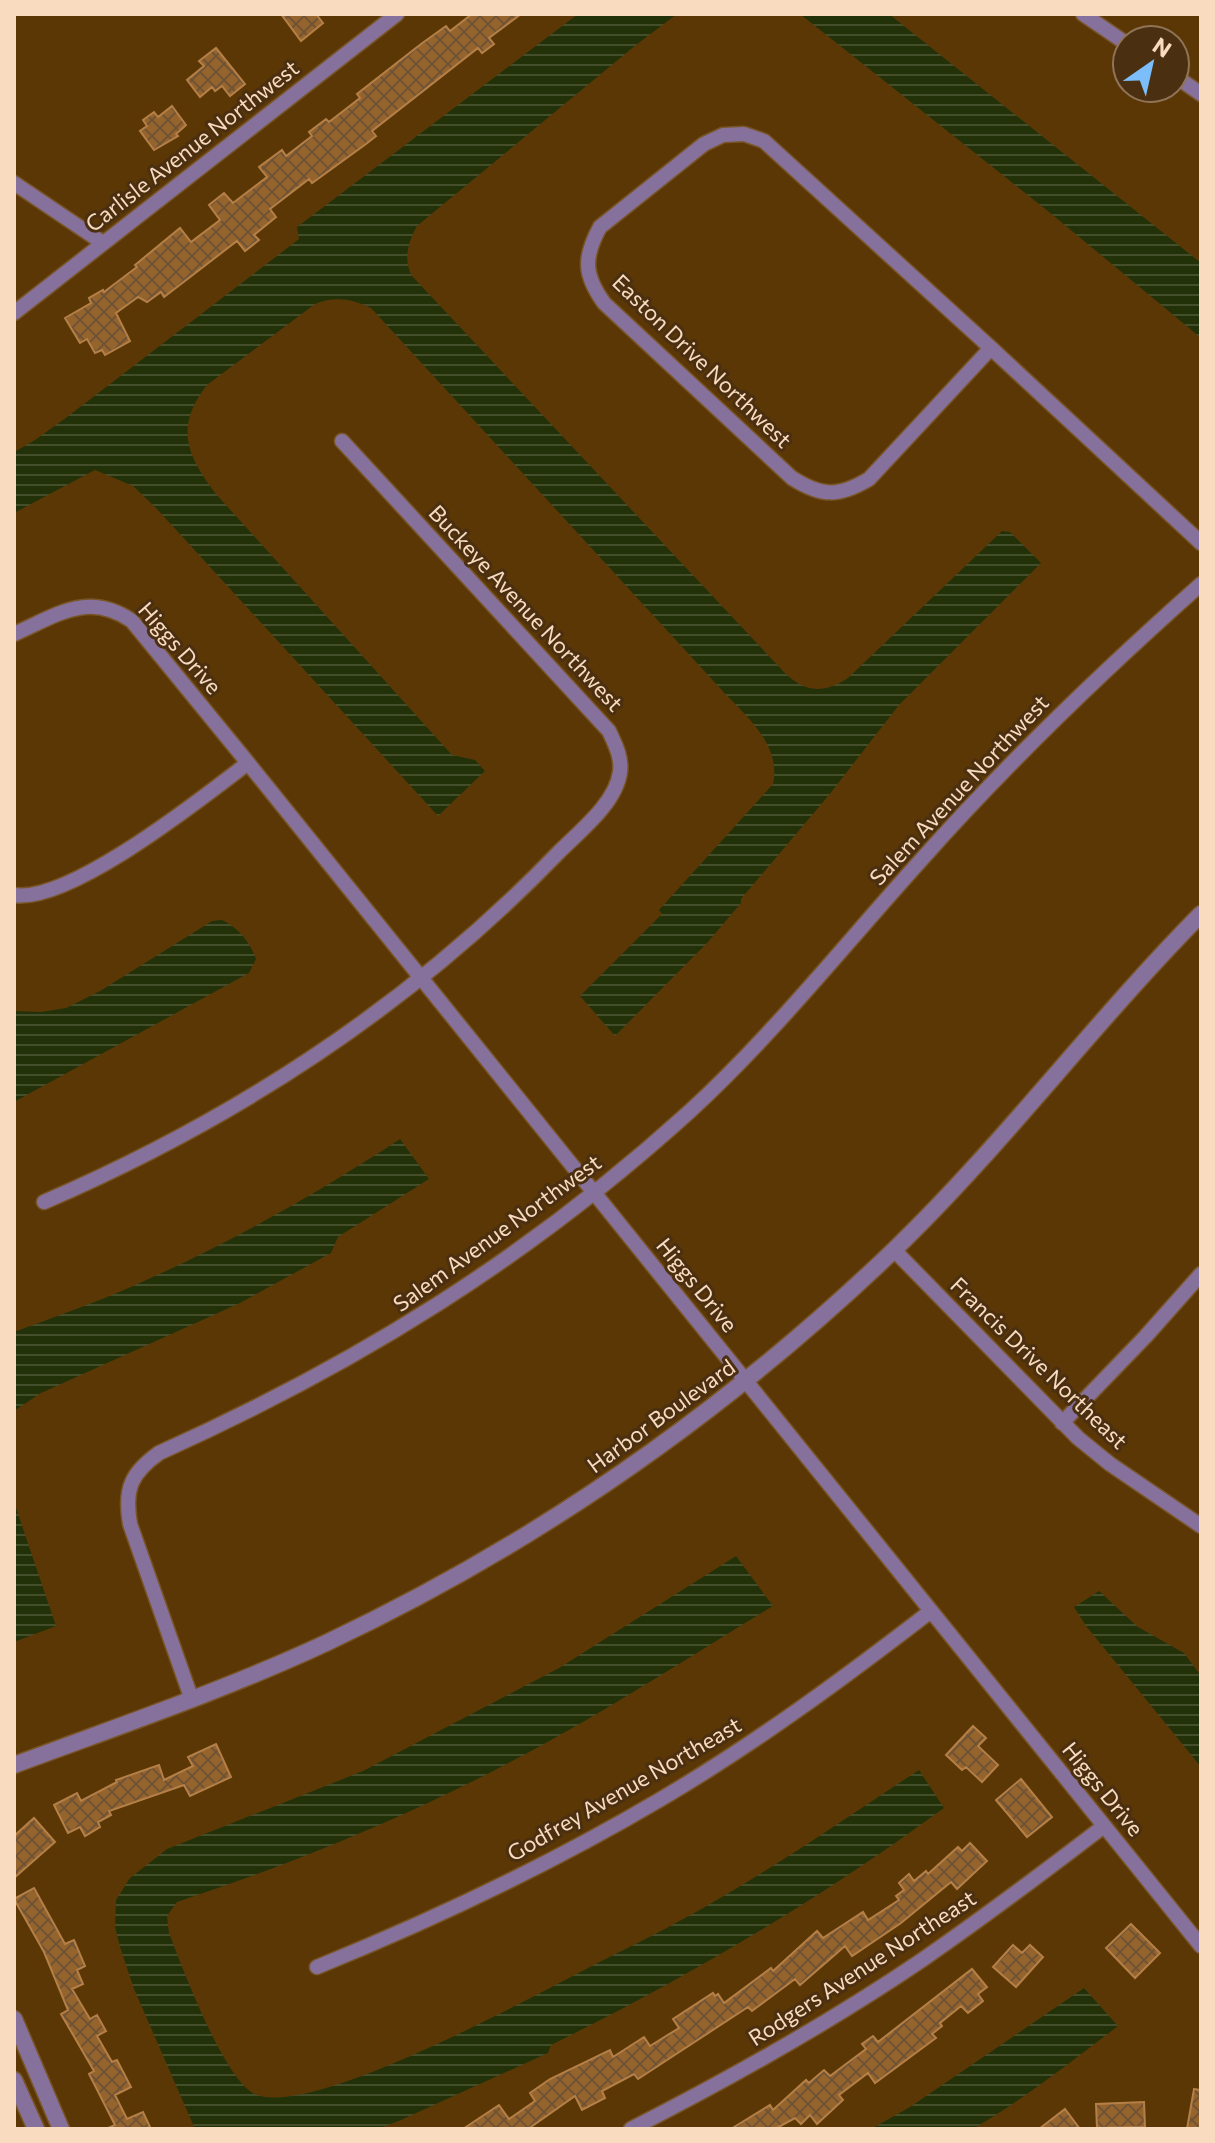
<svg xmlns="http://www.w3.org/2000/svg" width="1215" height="2143" font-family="Commissioner,sans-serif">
	<defs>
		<pattern id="water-rules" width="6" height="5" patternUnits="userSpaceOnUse" patternTransform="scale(2)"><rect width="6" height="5" fill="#233109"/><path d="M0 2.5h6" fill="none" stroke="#444e2b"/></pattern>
		<pattern id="building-cross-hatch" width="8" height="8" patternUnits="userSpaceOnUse" patternTransform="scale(2)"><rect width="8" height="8" fill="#95642d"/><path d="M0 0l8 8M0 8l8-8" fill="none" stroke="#705334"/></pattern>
	</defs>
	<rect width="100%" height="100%" fill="#5c3706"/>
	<path fill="url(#water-rules)" d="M578 14H677L636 45 417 226C408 242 403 260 412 276L782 670C803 692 822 695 848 678L1002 531 1010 532 1041 563 899 705 829 795 741 899V903L708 942 615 1036 580 996 662 914 659 910 773 784C782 743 743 714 718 686L371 308C351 299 336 296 315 304L207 385C174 427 187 456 216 494L452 755 475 760 485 771 438 816 156 508 133 486 95 470 14 513V452L35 440 67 417 299 239 297 227Z
		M800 14H889L1201 263V338L1049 212Z
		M222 920C238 927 250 942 256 959L249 973 14 1102V1011L41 1012 66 1008 100 991 212 921Z
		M400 1139 429 1179 338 1237 331 1253 240 1303 41 1393 14 1411V1332C54 1317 95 1303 133 1286 226 1245 315 1195 400 1139Z
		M14 1502 56 1626 14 1642Z
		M736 1556 773 1606C702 1649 633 1694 560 1735 438 1804 310 1858 177 1902L167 1916 169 1933C182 1966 225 2084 257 2095 315 2116 528 1999 586 1969 629 1947 673 1926 715 1901 785 1861 851 1814 919 1770L944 1808C820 1899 689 1977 551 2045L548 2053 401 2120 378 2129H195L134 1989 120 1947 115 1927 116 1900 130 1878 167 1849 363 1771 559 1668Z
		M1099 1591 1138 1627 1184 1653 1201 1676V1767L1086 1626 1074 1607Z
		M1084 1988 1118 2026C1071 2062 1024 2099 973 2129H871L910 2107Z"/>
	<path fill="url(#building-cross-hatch)" stroke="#b58047" stroke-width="2" d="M281 14H316L323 23 301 41Z
		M472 14H521L489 38 494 44 482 53 478 48 372 131 376 136 366 144 312 183 309 179 270 209 276 217 254 235 259 240 245 251 237 241 164 297 161 292 147 302 138 297 116 313 130 341 105 355 102 350 95 353 87 339 80 343 65 318 91 303 89 298 103 290 104 292 137 267 135 265 180 228 191 242 220 220 209 205 224 193 233 203 267 177 259 167 282 150 286 156 312 136 309 132 326 119 329 122 360 98 357 94 421 44 446 26 450 31Z
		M216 48 245 84 230 96 222 86 215 91 212 87 200 97 187 80 204 66 199 61Z
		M172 106 186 125 176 134 178 136 154 150 140 131 147 126 143 120 154 112 158 117Z
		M973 1726 986 1738 978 1746 998 1765 982 1782 966 1767 962 1770 946 1755Z
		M216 1744 231 1777 190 1796 184 1785 109 1811 111 1815 98 1822 100 1827 85 1836 80 1827 68 1833 54 1805 77 1793 81 1801 117 1782 116 1780 159 1765 164 1780 193 1766 188 1757Z
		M1021 1779 1052 1817 1027 1837 996 1800Z
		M34 1818 55 1842 14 1878V1836Z
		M970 1843 987 1861 957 1889 951 1882 901 1923 852 1956 845 1946 800 1985 795 1979 752 2011 748 2007 638 2079 634 2074 602 2091 605 2098 582 2110 575 2096 528 2129H463L499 2105 509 2119 535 2101 530 2093 550 2079 610 2050 613 2057 644 2037 650 2046 679 2028 673 2019 713 1993 715 1996 718 1994 724 2003 771 1968 773 1971 817 1931 823 1938 863 1912 868 1920 899 1900 896 1896 904 1890 899 1883 909 1874 914 1881 926 1871 928 1874 958 1847 962 1851Z
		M34 1888 65 1944 74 1940 85 1966 77 1970 83 1984 72 1989 90 2019 97 2015 106 2031 97 2036 112 2062 117 2060 131 2087 115 2095 127 2119 143 2112 151 2129H106L115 2125 89 2074 94 2071 61 2014 68 2010 44 1952 14 1899Z
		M1131 1924 1160 1953 1135 1978 1106 1948Z
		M1013 1945 1022 1953 1030 1945 1043 1957 1016 1987 993 1967Z
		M972 1969 987 1987 978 1994 983 2001 968 2013 961 2006 940 2023 942 2026 932 2034 936 2038 875 2083 868 2073 839 2095 843 2100 817 2124 810 2115 801 2124 795 2118 775 2129H731L770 2105 773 2110 806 2080 809 2083 824 2070 830 2076 866 2049 862 2044 873 2036 878 2042Z
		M1194 2089 1201 2090V2129H1187Z
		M1144 2102 1145 2127 1097 2128 1096 2104Z
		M1065 2109 1080 2129H1039Z"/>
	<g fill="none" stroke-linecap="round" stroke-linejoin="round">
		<g stroke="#785527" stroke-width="17">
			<path id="minor" d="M1083 14 1127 44
				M1175 76 1201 94
				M744 134 764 141 991 348 869 479C839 497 822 497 792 478L604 303C584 275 583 258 600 227L704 144 723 135Z
				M14 183 103 243
				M14 313 397 14
				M991 348 1201 543
				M14 634C57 615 88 591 132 621L248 763C202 798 69 904 14 895
				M248 763 1201 1946
				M44 1202C236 1119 412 1004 558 853 580 831 616 803 620 772 622 757 615 744 609 731L342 441
				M894 1250 1078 1438 1110 1464 1201 1526
				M1062 1423 1146 1336 1201 1274
				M192 1700 130 1524C124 1489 131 1473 159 1453 357 1364 528 1258 689 1112 774 1034 845 944 922 859 1009 761 1103 671 1201 584
				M317 1967C435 1919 551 1864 661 1799 756 1743 844 1678 931 1611
				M631 2129C731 2078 829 2023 922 1960 984 1917 1044 1872 1104 1826"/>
		</g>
		<g stroke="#785527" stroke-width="19">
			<path id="tertiary" d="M14 1765C119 1726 225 1690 326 1643 536 1544 727 1410 894 1250 1003 1145 1094 1022 1201 914
				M14 2019 61 2129
				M14 2080 36 2129"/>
		</g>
		<use href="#minor" stroke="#86719d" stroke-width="14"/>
		<use href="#tertiary" stroke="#86719d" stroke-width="16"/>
	</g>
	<g text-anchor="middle" stroke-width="6" stroke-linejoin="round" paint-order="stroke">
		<g font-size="22" fill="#f9dcc0" stroke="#4a2f11">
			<text transform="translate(192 146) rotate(-38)" y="8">Carlisle Avenue Northwest</text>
			<text transform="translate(702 361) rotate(44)" y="8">Easton Drive Northwest</text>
			<text transform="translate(526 608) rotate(47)" y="8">Buckeye Avenue Northwest</text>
			<text transform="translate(180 648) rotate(49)" y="8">Higgs Drive</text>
			<text transform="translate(959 790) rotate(-47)" y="8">Salem Avenue Northwest</text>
			<text transform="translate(497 1233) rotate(-36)" y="8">Salem Avenue Northwest</text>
			<text transform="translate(697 1285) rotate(51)" y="8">Higgs Drive</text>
			<text transform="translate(1039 1363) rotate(44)" y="8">Francis Drive Northeast</text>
			<text transform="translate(661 1416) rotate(-36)" y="8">Harbor Boulevard</text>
			<text transform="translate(624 1789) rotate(-30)" y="8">Godfrey Avenue Northeast</text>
			<text transform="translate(1103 1789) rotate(51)" y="8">Higgs Drive</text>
			<text transform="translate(862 1968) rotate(-33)" y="8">Rodgers Avenue Northeast</text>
		</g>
	</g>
	<rect width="1215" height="2143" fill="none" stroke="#f9dcc0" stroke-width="32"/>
	<g transform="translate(1151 64) rotate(34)"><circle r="38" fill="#4a2f11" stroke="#907457" stroke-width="2"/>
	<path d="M0-6L14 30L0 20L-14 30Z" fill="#7cbef9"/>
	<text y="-12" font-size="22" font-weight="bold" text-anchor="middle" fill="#f9dcc0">N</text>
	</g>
</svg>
